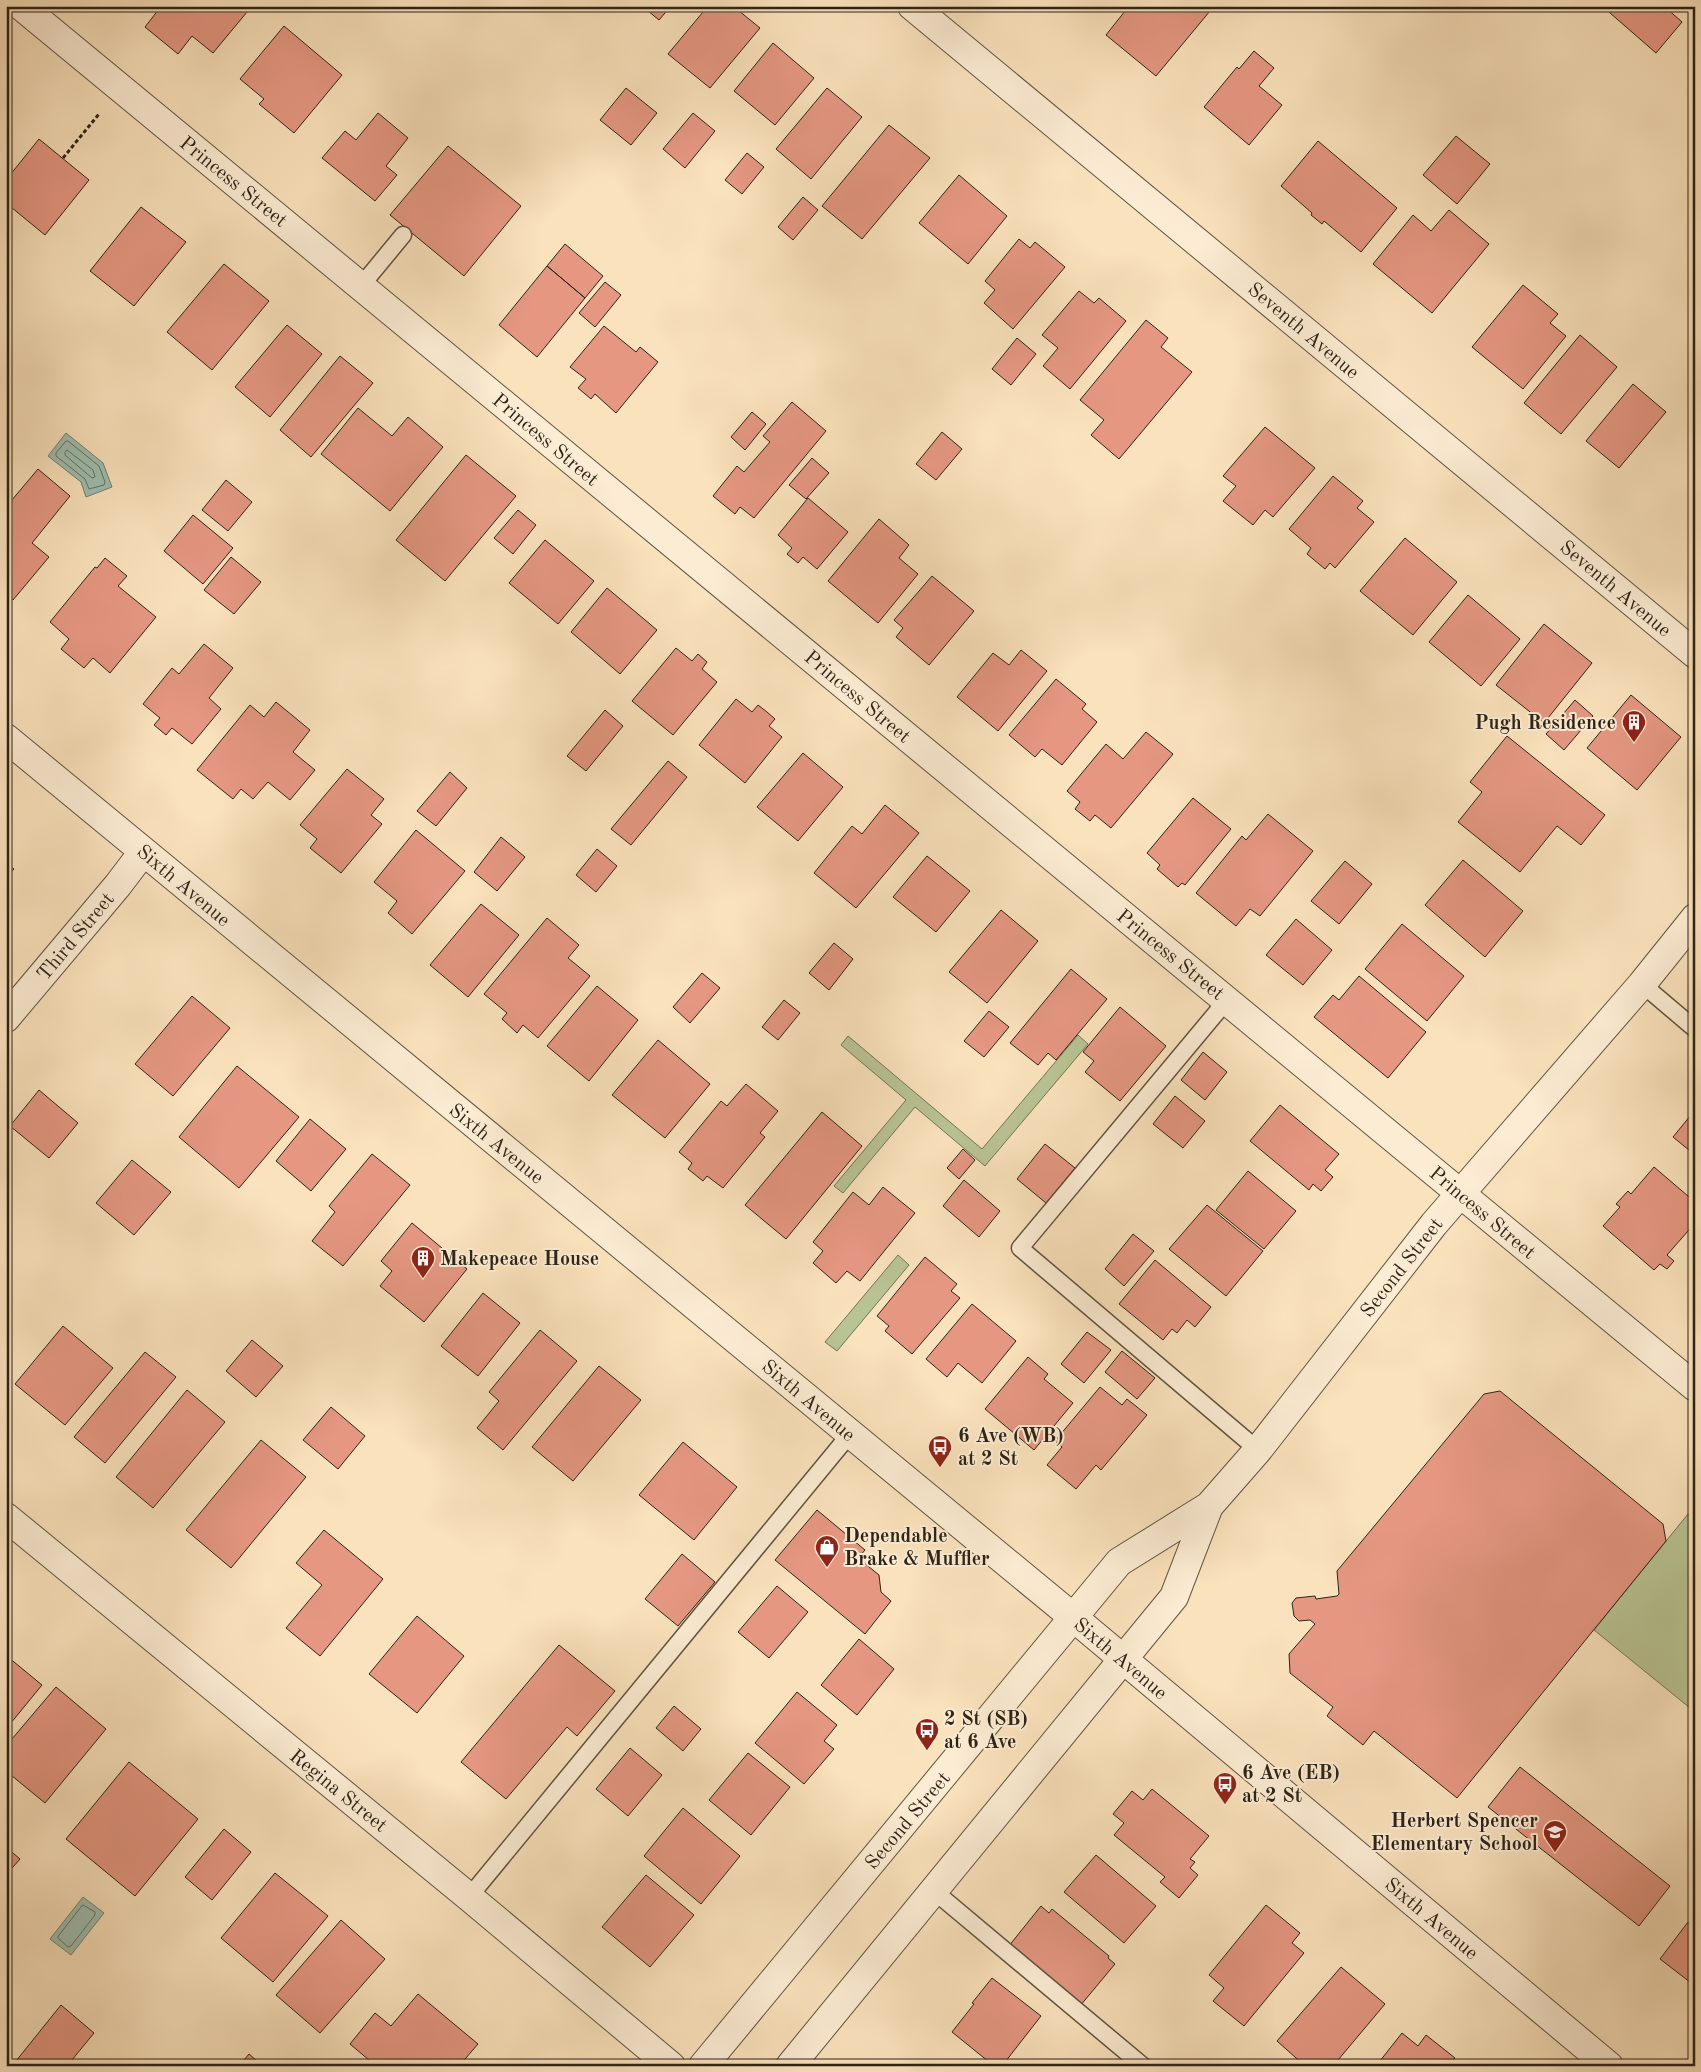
<svg xmlns="http://www.w3.org/2000/svg" width="1701" height="2072" font-family="'Old Standard TT',serif">
	<rect width="100%" height="100%" fill="#fae2bc"/>
	<filter id="stains"><feTurbulence type="fractalNoise" baseFrequency=".004" numOctaves="4"/><feColorMatrix values="0 0 0 0 .2 0 0 0 0 .09 0 0 0 0 .02 0 0 0 .5 -.17"/></filter>
	<radialGradient id="worn" r=".72"><stop offset=".6" stop-color="#630" stop-opacity="0"/><stop offset="1" stop-color="#630" stop-opacity=".3"/></radialGradient>
	<path fill="#b9c494" stroke="#737456" d="M1078 1035 1088 1044 985 1166 915 1107 843 1193 834 1186 906 1100 841 1045 848 1036 982 1149Z
		M898 1255 909 1265 837 1351 825 1342Z
		M1688 1514 1695 1519V1712L1594 1630Z"/>
	<path fill="#9ebeb0" stroke="#718073" d="M66 433 103 463 112 487 86 497 81 482 48 456Z
		M83 1897 104 1913 71 1955 50 1939Z"/>
	<g fill="none" stroke-linecap="round" stroke-linejoin="round">
		<path stroke="#667064" stroke-width="1" d="M68 441 99 466 105 482 104 485 89 489 85 479 56 456V453L65 442Z
			M67 450 93 470 95 477 92 478 65 455V453Z
			M83 1905 95 1912V1915L71 1946 68 1947 59 1939 58 1937Z"/>
	</g>
	<path fill="#e59782" stroke="#2d2317" d="M156 6H252L213 53 192 36 178 54 145 27 159 9Z
		M642 6H671L659 20Z
		M708 6H733L760 28 710 88 668 54Z
		M1129 6H1203L1210 11 1156 76 1106 35Z
		M1602 6H1664L1682 22 1656 53Z
		M284 26 342 75 294 133 259 104 264 99 240 79Z
		M773 43 814 78 775 125 734 91Z
		M1254 51 1274 68 1259 86 1282 105 1249 145 1204 107 1237 67 1239 69Z
		M626 88 657 113 631 145 600 120Z
		M827 88 862 117 811 179 776 149Z
		M378 113 408 138 386 166 397 175 375 201 322 158 345 131 356 140Z
		M693 113 715 131 685 168 663 149Z
		M889 125 930 158 862 239 822 206Z
		M1456 136 1490 164 1457 204 1423 175Z
		M39 139 89 180 45 235 6 203V180Z
		M1318 141 1397 208 1361 252 1324 221 1322 224 1311 215 1312 213 1281 186Z
		M448 146 521 206 464 276 390 215Z
		M747 153 764 167 742 194 725 180Z
		M959 175 1007 216 968 264 919 223Z
		M803 197 818 210 793 240 778 227Z
		M141 207 186 242 134 306 90 271Z
		M1449 210 1489 244 1432 313 1373 264 1413 215 1431 231Z
		M1019 239 1030 248 1035 242 1065 267 1013 329 984 303 995 290 985 281Z
		M565 244 603 276 585 298 547 266Z
		M224 264 269 301 212 370 167 332Z
		M547 266 585 298 537 357 499 325Z
		M605 282 621 295 595 327 579 313Z
		M1523 285 1558 314 1550 323 1566 336 1523 389 1472 347Z
		M1079 291 1094 303 1099 298 1126 321 1070 389 1043 366 1058 348 1042 335Z
		M1146 320 1168 338 1161 347 1192 372 1119 459 1091 435 1104 420 1080 400Z
		M287 325 322 354 270 417 235 387Z
		M604 326 636 352 640 347 658 362 616 413 595 394 591 399 578 388 586 379 570 367Z
		M1580 335 1617 367 1561 434 1524 403Z
		M1017 338 1036 354 1011 385 992 369Z
		M340 356 373 383 311 457 280 430Z
		M1633 384 1666 412 1619 468 1586 441Z
		M792 402 826 431 754 518 740 507 735 514 713 496 737 466 744 472 770 442 763 436Z
		M358 408 392 436 408 417 443 447 390 511 321 454Z
		M752 412 766 424 745 450 731 437Z
		M1265 427 1315 468 1273 517 1265 510 1253 525 1223 501 1236 486 1223 476Z
		M942 432 962 449 936 480 916 464Z
		M466 455 516 496 445 581 396 540Z
		M812 458 829 473 806 499 789 485Z
		M38 469 70 496 32 543 49 557 13 600 6 595V507Z
		M1333 476 1363 501 1357 508 1374 522 1335 568 1330 563 1325 569 1307 554 1311 548 1289 529Z
		M226 480 252 502 228 531 202 510Z
		M808 498 848 532 817 569 803 557 798 563 787 554 792 548 778 535Z
		M518 510 536 525 513 554 494 538Z
		M193 515 233 548 203 584 164 551Z
		M879 519 909 545 899 558 918 574 878 623 828 581Z
		M1405 538 1457 582 1413 635 1360 591Z
		M545 540 594 581 558 624 509 583Z
		M231 557 261 582 234 614 204 590Z
		M105 558 127 576 118 586 156 617 110 673 93 658 84 668 61 649 69 639 50 622 95 567 97 568Z
		M932 576 974 611 929 665 896 637 903 628 894 620Z
		M607 588 657 630 620 674 571 632Z
		M1468 595 1520 639 1481 686 1429 642Z
		M1544 624 1592 663 1544 723 1496 685Z
		M204 644 233 668 209 698 221 709 192 744 172 728 166 735 154 725 160 718 143 704 172 668 179 674Z
		M676 648 692 661 698 654 707 662 702 669 717 682 673 735 632 701Z
		M1021 650 1047 671 998 731 957 697 993 653 1009 665Z
		M1056 679 1086 704 1082 709 1097 722 1062 765 1042 749 1035 757 1009 735Z
		M1631 695 1681 737 1637 790 1587 748Z
		M736 699 752 712 758 705 767 712 775 719 769 726 782 737 745 783 699 745Z
		M1575 700 1593 716 1564 750 1546 734Z
		M276 702 310 730 293 752 315 770 290 800 268 782 253 799 241 789 233 799 197 770 250 705 264 717Z
		M605 710 623 726 586 771 567 756Z
		M1146 732 1173 754 1111 828 1095 815 1090 821 1075 809 1080 802 1067 791 1106 744 1123 759Z
		M1507 736 1605 815 1581 845 1557 826 1520 872 1458 822 1482 792 1470 782Z
		M803 753 843 787 798 841 757 807Z
		M668 761 687 777 631 845 611 829Z
		M347 769 384 799 371 815 382 824 341 873 310 848 317 839 300 825Z
		M450 772 467 788 436 826 417 811Z
		M1193 798 1231 829 1185 885 1182 883 1178 887 1157 869 1160 865 1147 853Z
		M885 805 919 833 856 908 814 873 852 826 862 834Z
		M1268 814 1313 851 1260 916 1250 909 1236 926 1196 893 1242 836 1246 840Z
		M416 830 465 871 412 934 388 913 397 901 374 882Z
		M501 837 525 857 497 891 474 872Z
		M597 849 617 866 596 892 576 875Z
		M927 856 970 891 936 932 893 897Z
		M1463 860 1523 911 1485 957 1425 905Z
		M1345 861 1372 884 1339 924 1311 901Z
		M6 863 14 869 6 878Z
		M481 904 519 935 468 997 430 965Z
		M1001 910 1038 941 987 1003 949 972Z
		M547 918 579 945 568 958 590 976 538 1038 523 1025 517 1033 502 1019 507 1013 484 994Z
		M1296 919 1332 950 1303 985 1266 955Z
		M1402 924 1464 976 1427 1021 1365 969Z
		M834 943 853 959 829 990 809 973Z
		M1071 969 1107 999 1056 1060 1048 1053 1038 1065 1010 1043Z
		M702 973 720 988 690 1023 673 1007Z
		M1359 976 1426 1032 1388 1078 1314 1017 1333 995 1339 1000Z
		M597 986 638 1020 589 1081 547 1046Z
		M192 996 230 1028 173 1096 135 1064Z
		M784 1000 800 1013 778 1040 762 1027Z
		M1120 1007 1166 1046 1120 1101 1085 1072 1094 1061 1083 1052Z
		M989 1011 1009 1027 984 1057 964 1041Z
		M658 1040 710 1084 665 1138 612 1095Z
		M1203 1052 1227 1072 1205 1100 1181 1080Z
		M237 1066 299 1117 239 1188 179 1137Z
		M746 1084 778 1111 760 1133 765 1137 723 1188 707 1176 703 1181 688 1169 692 1163 679 1152 721 1101 727 1106Z
		M39 1090 78 1123 49 1158 10 1126Z
		M1175 1096 1205 1121 1183 1148 1153 1124Z
		M1280 1105 1339 1154 1325 1170 1333 1177 1321 1191 1313 1184 1309 1190 1250 1141Z
		M1695 1110V1155L1673 1137Z
		M822 1112 862 1146 786 1239 745 1205Z
		M310 1119 346 1149 311 1191 276 1161Z
		M1045 1144 1075 1168 1046 1203 1017 1179Z
		M963 1149 975 1160 959 1179 947 1168Z
		M372 1154 410 1185 343 1266 312 1241 335 1212 329 1206Z
		M132 1160 171 1192 134 1235 96 1203Z
		M1654 1167 1695 1202V1223L1667 1255 1674 1261 1667 1269 1660 1264 1654 1270 1603 1226 1620 1207 1616 1204 1628 1191 1631 1194Z
		M1248 1171 1296 1211 1264 1249 1216 1210Z
		M964 1180 1000 1211 979 1237 943 1206Z
		M883 1187 915 1213 860 1281 847 1271 836 1283 813 1263 823 1251 813 1242 853 1192 869 1205Z
		M1207 1205 1263 1251 1226 1296 1169 1249Z
		M412 1223 467 1269 424 1322 380 1286 392 1271 381 1261Z
		M1133 1234 1154 1251 1124 1286 1105 1269Z
		M925 1257 957 1284 951 1291 960 1298 912 1354 885 1331 889 1326 877 1316Z
		M1155 1260 1211 1307 1195 1327 1187 1320 1177 1333 1172 1329 1163 1340 1119 1304Z
		M483 1293 520 1323 478 1376 441 1346Z
		M972 1304 1016 1341 982 1383 958 1363 947 1377 926 1359Z
		M63 1326 113 1368 65 1425 15 1384Z
		M540 1330 577 1361 503 1450 477 1428 499 1401 489 1392Z
		M1087 1332 1111 1350 1084 1383 1061 1364Z
		M252 1340 283 1366 256 1397 226 1371Z
		M1122 1351 1155 1378 1137 1399 1105 1372Z
		M145 1352 176 1377 105 1463 74 1437Z
		M1028 1357 1048 1374 1044 1379 1073 1403 1034 1450 985 1409Z
		M599 1366 641 1400 573 1481 532 1447Z
		M1100 1387 1122 1405 1127 1399 1147 1415 1101 1470 1096 1465 1076 1489 1047 1465 1062 1447 1055 1441Z
		M187 1390 225 1422 153 1508 116 1477Z
		M1500 1391 1663 1524 1666 1541 1457 1798 1374 1731 1363 1745 1327 1716 1333 1707 1290 1673 1289 1654 1315 1624 1310 1620 1299 1621 1294 1616 1292 1603 1296 1598 1315 1596 1316 1599 1337 1596 1339 1594 1337 1571 1484 1394Z
		M331 1407 365 1436 338 1469 303 1440Z
		M261 1440 306 1477 231 1568 186 1530Z
		M683 1442 737 1487 694 1540 639 1495Z
		M817 1510 865 1550 858 1558 879 1575 881 1592 891 1601 865 1634 775 1560Z
		M324 1530 383 1579 320 1656 286 1628 322 1585 296 1563Z
		M682 1554 715 1582 678 1626 645 1599Z
		M777 1586 808 1612 769 1658 738 1632Z
		M417 1616 464 1656 417 1713 369 1674Z
		M859 1639 894 1669 857 1715 821 1685Z
		M559 1645 615 1691 577 1736 567 1727 506 1799 461 1762Z
		M8 1657 42 1685 6 1729V1659Z
		M56 1687 106 1729 45 1803 6 1771V1746Z
		M797 1692 837 1725 824 1741 834 1749 804 1784 755 1743Z
		M674 1706 701 1729 683 1751 656 1728Z
		M630 1748 662 1775 628 1816 596 1789Z
		M748 1753 790 1787 751 1835 709 1800Z
		M129 1762 198 1819 135 1896 66 1839Z
		M1520 1767 1670 1886 1639 1926 1488 1807Z
		M1152 1789 1209 1836 1190 1859 1195 1862 1190 1868 1198 1875 1179 1898 1160 1882 1165 1877 1114 1835 1124 1823 1113 1814 1132 1791 1143 1800Z
		M683 1808 740 1856 701 1904 644 1856Z
		M224 1829 251 1852 212 1900 185 1877Z
		M6 1847 20 1859 6 1875Z
		M1096 1855 1156 1906 1124 1943 1064 1892Z
		M275 1873 328 1916 273 1982 221 1938Z
		M646 1875 694 1915 650 1967 602 1927Z
		M1266 1905 1300 1933 1292 1943 1304 1953 1244 2026 1213 2001 1224 1988 1209 1975Z
		M1041 1906 1049 1913 1052 1909 1109 1956 1108 1958 1115 1964 1080 2006 1008 1947Z
		M341 1920 385 1959 320 2033 276 1995Z
		M1688 1922 1695 1927V1986L1660 1959Z
		M1341 1967 1385 2004 1333 2066H1305L1277 2041Z
		M992 1978 1041 2016 1002 2066H994L952 2032 974 2004 972 2003Z
		M418 1994 478 2044 459 2066H376L350 2044 375 2013 391 2026Z
		M61 2005 94 2033 67 2066H12Z
		M1402 2033 1418 2046 1426 2035 1455 2058 1448 2066H1376Z
		M249 2054 263 2066H239Z"/>
	<g fill="none" stroke-linecap="round" stroke-linejoin="round">
		<g stroke="#605340" stroke-width="19">
			<path id="service" d="M361 286 403 235
				M1642 984 1695 1029
				M1227 1000 1020 1248 1258 1450
				M934 1891 1143 2066
				M469 1897 850 1434"/>
		</g>
		<g stroke="#605340" stroke-width="30">
			<path id="minor" d="M21 6 1695 1387
				M912 6 1695 654
				M6 1018 118 885 143 852
				M6 1517 469 1897 671 2066
				M703 2066 1119 1562 1209 1506 1258 1450 1434 1224 1642 984 1695 918
				M790 2066 1174 1597 1209 1506"/>
		</g>
		<g stroke="#605340" stroke-width="30">
			<path id="tertiary" d="M6 738 1074 1618 1609 2066"/>
		</g>
		<path stroke="#2d2317" stroke-width="3" stroke-dasharray="4 2.5" stroke-linecap="butt" d="M63 158 99 114"/>
		<use href="#service" stroke="#fcecd3" stroke-width="16"/>
		<use href="#minor" stroke="#fcecd3" stroke-width="28"/>
		<use href="#tertiary" stroke="#fcecd3" stroke-width="28"/>
	</g>
	<defs>
		<g id="building-pin" transform="scale(1.25)"><path d="M0 17L-7.5 6A9.5 9.5 0 1 1 7.5 6Z" fill="#8f2418" stroke="#fcecd3"/><path d="M-4-6H4V6H1V3H-1V6H-4ZM-2.5-4.3h1.7v1.8h-1.7ZM.8-4.3h1.7v1.8H.8ZM-2.5-1h1.7V.8h-1.7ZM.8-1h1.7V.8H.8Z" fill="#fff"/></g>
		<g id="bus-pin" transform="scale(1.25)"><path d="M0 17L-7.5 6A9.5 9.5 0 1 1 7.5 6Z" fill="#8f2418" stroke="#fcecd3"/><path d="M-5-6H5V4H4V6H2V4H-2V6H-4V4H-5ZM-3.5-4V0h7V-4ZM-3.5 1.2v1.5H-2V1.2ZM2 1.2v1.5H3.5V1.2Z" fill="#fff"/></g>
		<g id="shop-pin" transform="scale(1.25)"><path d="M0 17L-7.5 6A9.5 9.5 0 1 1 7.5 6Z" fill="#8f2418" stroke="#fcecd3"/><path d="M-5-2.5h2.3a2.7 3.5 0 0 1 5.4 0H5L5.5 6h-11ZM-1.5-2.5h3a1.5 2.3 0 0 0-3 0Z" fill="#fff"/></g>
		<g id="school-pin" transform="scale(1.25)"><path d="M0 17L-7.5 6A9.5 9.5 0 1 1 7.5 6Z" fill="#8f2418" stroke="#fcecd3"/><path d="M0-5L7-2L0 1L-7-2ZM-4 1L0 2.5L4 1V4Q0 6-4 4Z" fill="#fff"/></g>
	</defs>
	<g fill-rule="evenodd">
		<use href="#building-pin" x="1634" y="722"/>
		<use href="#building-pin" x="423" y="1258"/>
		<use href="#bus-pin" x="940" y="1447"/>
		<use href="#shop-pin" x="827" y="1547"/>
		<use href="#bus-pin" x="927" y="1730"/>
		<use href="#bus-pin" x="1225" y="1784"/>
		<use href="#school-pin" x="1555" y="1832"/>
	</g>
	<g text-anchor="middle" stroke-width="4" stroke-linejoin="round" paint-order="stroke">
		<g font-size="20" fill="#2d2317" stroke="#fcecd3">
			<text transform="translate(234 181) rotate(39)" y="7">Princess Street</text>
			<text transform="translate(1304 330) rotate(40)" y="7">Seventh Avenue</text>
			<text transform="translate(546 439) rotate(40)" y="7">Princess Street</text>
			<text transform="translate(1616 588) rotate(40)" y="7">Seventh Avenue</text>
			<text transform="translate(858 696) rotate(40)" y="7">Princess Street</text>
			<text transform="translate(184 885) rotate(40)" y="7">Sixth Avenue</text>
			<text transform="translate(75 936) rotate(-50)" y="7">Third Street</text>
			<text transform="translate(1171 954) rotate(39)" y="7">Princess Street</text>
			<text transform="translate(497 1143) rotate(39)" y="7">Sixth Avenue</text>
			<text transform="translate(1483 1212) rotate(40)" y="7">Princess Street</text>
			<text transform="translate(1401 1267) rotate(-52)" y="7">Second Street</text>
			<text transform="translate(809 1400) rotate(40)" y="7">Sixth Avenue</text>
			<text transform="translate(1121 1658) rotate(40)" y="7">Sixth Avenue</text>
			<text transform="translate(339 1790) rotate(39)" y="7">Regina Street</text>
			<text transform="translate(907 1820) rotate(-50)" y="7">Second Street</text>
			<text transform="translate(1432 1918) rotate(40)" y="7">Sixth Avenue</text>
		</g>
		<g font-size="20" font-weight="bold" fill="#2d2317" stroke="#fcecd3" text-anchor="start">
			<text x="1616" y="729" text-anchor="end">Pugh Residence</text>
			<text x="440" y="1265">Makepeace House</text>
			<text x="958" y="1442">6 Ave (WB)<tspan x="958" dy="23">at 2 St</tspan></text>
			<text x="844" y="1542">Dependable<tspan x="844" dy="23">Brake &amp; Muffler</tspan></text>
			<text x="944" y="1725">2 St (SB)<tspan x="944" dy="23">at 6 Ave</tspan></text>
			<text x="1242" y="1779">6 Ave (EB)<tspan x="1242" dy="23">at 2 St</tspan></text>
			<text x="1538" y="1827" text-anchor="end">Herbert Spencer<tspan x="1538" dy="23">Elementary School</tspan></text>
		</g>
	</g>
	<rect width="1701" height="2072" fill="none" stroke="#fae2bc" stroke-width="25"/>
	<rect x="8" y="8" width="1686" height="2057" fill="none" stroke="#2d2317" stroke-width="2.5"/>
	<rect x="12" y="12" width="1676" height="2047" fill="none" stroke="#2d2317"/>
	<rect width="100%" height="100%" filter="url(#stains)"/>
	<rect width="100%" height="100%" fill="url(#worn)"/>
</svg>
